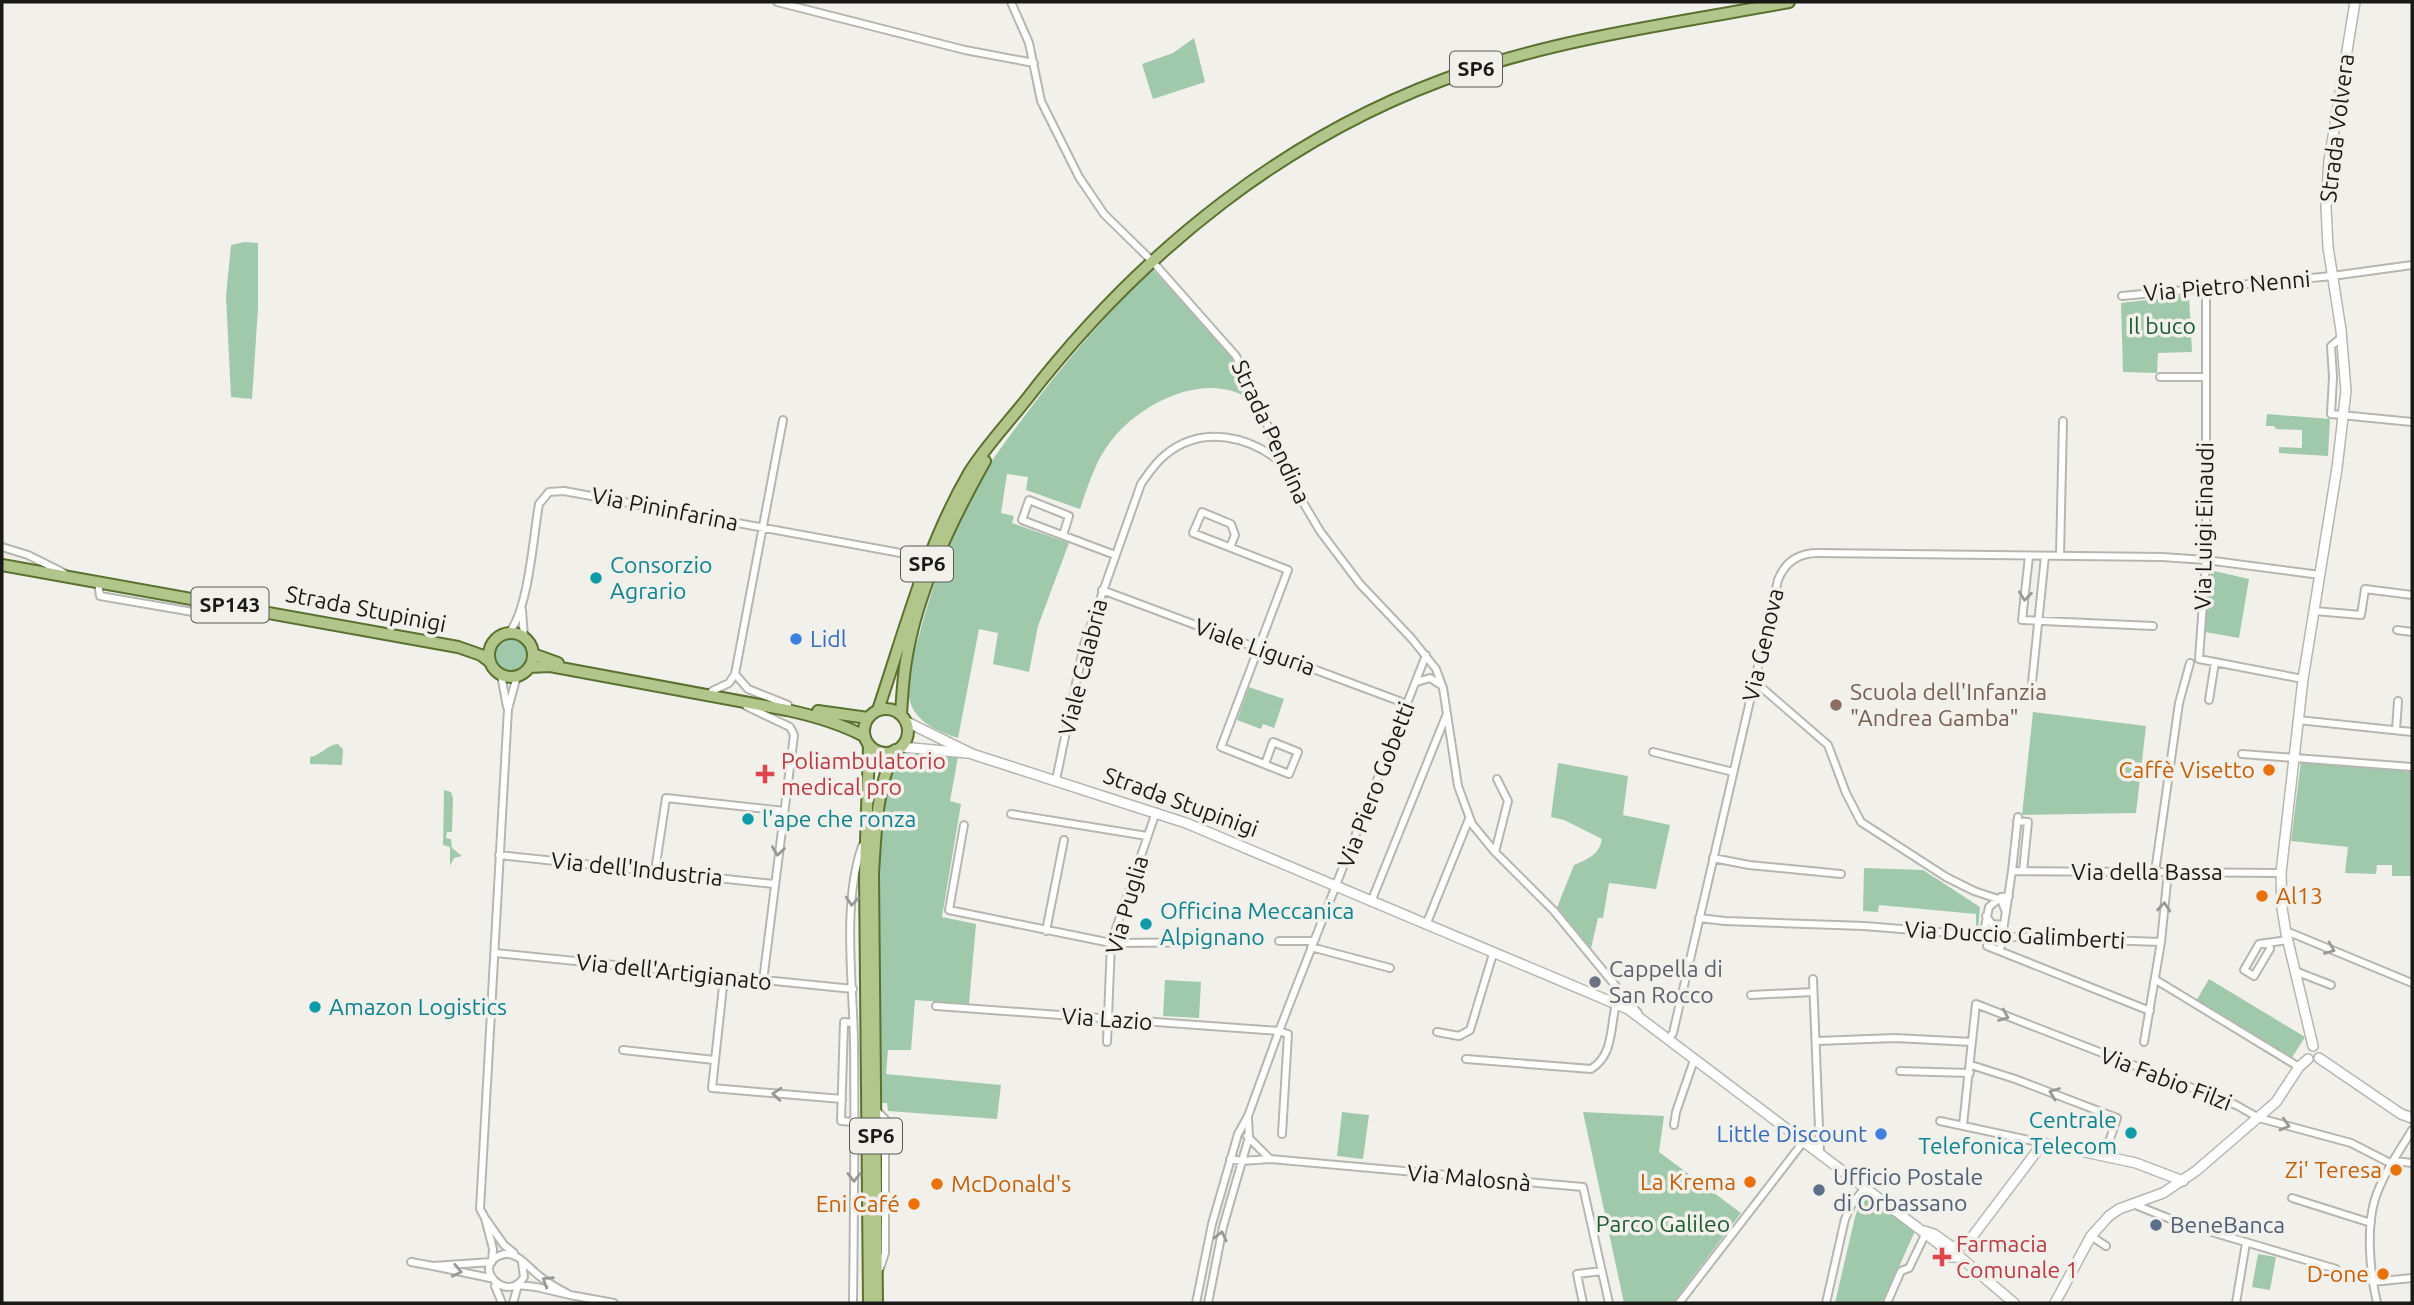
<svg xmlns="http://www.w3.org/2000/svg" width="2414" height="1305" font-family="Ubuntu,sans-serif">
	<rect width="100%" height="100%" fill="#f1f0eb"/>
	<path fill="#a0c9ac" d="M1194 38 1205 82 1153 99 1142 64 1173 53Z
		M244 242 258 243V308L252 399 231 397 226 296 231 245Z
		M1152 269 1236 358 1256 404C1212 367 1142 401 1111 441 1095 461 1088 486 1080 509L1026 490 1028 477 1007 474 1001 513 1014 516 1012 523 1069 543 1038 626 1029 672 993 664 998 633 979 629 958 738C891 717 906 683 921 628 935 577 954 527 980 480 992 459 1008 438 1023 418 1062 365 1105 316 1152 269Z
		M2189 295 2192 352 2158 353 2157 373 2123 372 2121 303Z
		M2267 414 2330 419 2328 456 2279 453V447L2302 448V430L2276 429 2274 426H2266Z
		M2210 570 2249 579 2239 638 2205 632Z
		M494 655a17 17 0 1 1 34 0a17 17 0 1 1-34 0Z
		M1249 687 1284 699 1274 728 1263 724 1261 729 1237 720Z
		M2033 712 2146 726 2136 813 2022 815Z
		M338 744 343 749 342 765 310 764V757C322 755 326 745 338 744Z
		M911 752H930L958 757 950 801 961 804 942 917 976 924 969 1004 915 1000 911 1050H888L886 1074 1001 1085 997 1119 888 1111 887 1103H879L877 872 881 807 894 762Z
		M2301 761 2412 772V876H2392V865H2377L2376 874 2345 873 2348 847 2291 841Z
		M1558 763 1628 776 1623 815 1670 825 1656 889 1609 883 1603 918H1598L1590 953 1556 910 1574 865C1588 859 1599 855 1602 839L1564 820 1551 817Z
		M444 790 451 792 453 798 452 832H447L446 838 451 839 452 848 462 856 454 858 450 866V847L443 845Z
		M1864 868 1923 870 1980 907 1978 930 1969 929V927H1976V914L1879 905 1878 912 1863 911Z
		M2209 979 2305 1037 2291 1059 2196 1001Z
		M1165 980 1201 982 1199 1018 1163 1016Z
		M1342 1112 1369 1115 1363 1159 1337 1156Z
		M1583 1112 1664 1116 1659 1152 1741 1213 1673 1303H1624Z
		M1868 1197 1915 1231 1883 1303H1835L1855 1217 1858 1208Z
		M2258 1254 2276 1257 2270 1290 2252 1287Z"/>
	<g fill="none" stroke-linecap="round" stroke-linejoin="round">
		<g stroke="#b6b6b1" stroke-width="10">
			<path id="street" d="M777 2 965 50 1034 63
				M1011 2 1029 43 1041 101 1079 177 1104 214 1152 261 1236 356 1301 499 1320 531 1360 584 1412 639 1436 669 1443 688 1458 786 1472 824 1495 852 1554 911 1638 1013
				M2206 288V560L2199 659 2303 679
				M2122 296 2332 276 2412 265
				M2342 337 2331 346 2333 377 2331 414 2412 422
				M2160 377H2206
				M1063 535 1069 516 1029 500 1022 520 1115 555
				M2 547 28 555 64 573
				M1230 547 1235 535 1231 524 1202 512 1193 533 1288 570 1221 747 1289 774 1298 752 1273 742 1265 764
				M2029 556 2022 620 2153 626
				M2060 556 2063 421
				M98 582 100 596 222 617 225 604
				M1102 590 1407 704
				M522 610 524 638
				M2315 611 2361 615 2365 589 2412 595
				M2397 630 2412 632
				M509 633C529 608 533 537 539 504L549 492 564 491 906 554C916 561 917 570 917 582
				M735 674 748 689 788 705
				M501 675 507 707
				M1754 681 1828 745 1846 793 1861 822 1946 877 1974 891 2001 900 2006 912
				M1417 682 1430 678 1441 685
				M712 691 729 683 735 674 783 420
				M2031 692 2045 556
				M2209 700 2215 662
				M746 706 790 727 794 735 763 981
				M2298 720 2412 732
				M2396 730 2398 701
				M1653 752 1733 772
				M2242 754 2412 767
				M1056 780 1084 645 1141 484C1148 474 1155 463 1165 455 1202 424 1251 436 1284 465
				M1011 814 1147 836
				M2017 821 2028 822 2023 871
				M964 825 949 910 1111 943 1240 942
				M1495 852 1508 801 1497 779
				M499 855 774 884
				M1713 858 1749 865 1841 874
				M655 871 666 798 784 811
				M2012 871 2281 873
				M2155 872 2179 703 2190 663
				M1371 902 1446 716
				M1986 916 1992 924 2004 925
				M1699 918 1725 921 1864 926 1988 936 2161 942
				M1426 925 1469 819
				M1046 931 1064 840
				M2286 933H2291L2412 983
				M1983 936 1989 907 2001 897 2009 896
				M1988 936 1987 946 2150 1011
				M1279 941H1314
				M2269 943 2270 949 2254 976 2244 970 2259 944 2288 940
				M1311 947 1390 968
				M2000 951 2012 871 2018 817
				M495 953 853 989
				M2295 971 2331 985
				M724 977 712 1088 842 1099
				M1813 979 1820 1153
				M2156 980 2299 1067
				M1751 995 1813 992
				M936 1006 1279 1031 1288 1034 1282 1134
				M853 1023 844 1022 841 1121 854 1122
				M1437 1032 1459 1036 1470 1030 1493 954
				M1668 1040 1673 1033 1778 580C1785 562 1798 553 1818 553L2162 557 2206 560 2320 575
				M1817 1041 1895 1038 1972 1042
				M1107 1042 1111 943 1156 812
				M2144 1042 2161 942 2168 872
				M623 1050 714 1060
				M1466 1059 1591 1069C1614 1055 1610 1027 1616 1004
				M1971 1065 2015 1079 2117 1118 2105 1154
				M1900 1071 1970 1073
				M875 1109 885 1119V1253L880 1268
				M1940 1121 2043 1143
				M1674 1125 1676 1112 1694 1060
				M1963 1125 1976 1004 2236 1105 2259 1118 2351 1143 2392 1164
				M1247 1136 1270 1159
				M1230 1159 1242 1161 1270 1159 1583 1187 1609 1303
				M2394 1161 2412 1163
				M2292 1198 2371 1223
				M2133 1204 2178 1222 2336 1269
				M485 1218 480 1209 508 709 517 676
				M2091 1236 2106 1246
				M411 1262 433 1266
				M490 1278 433 1266 492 1262 493 1249 485 1218 504 1245 514 1253
				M2372 1282 2412 1278
				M495 1286 502 1303
				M570 1295 614 1303
				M513 1303 518 1285 536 1287 570 1295C561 1290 551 1285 542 1278 533 1272 526 1262 517 1257 512 1254 506 1253 501 1255 470 1266 507 1305 524 1277L522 1262
				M853 1303C854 1216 855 1129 854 1042 853 980 842 905 862 846
				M1196 1303 1212 1224 1238 1134 1248 1116 1279 1031 1426 655
				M1208 1303 1223 1227 1249 1137 1248 1118
				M1583 1303 1577 1274 1602 1271
				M1679 1303 1804 1141
				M1826 1303 1845 1219 1852 1204 1865 1188
				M1887 1303 1901 1271 1909 1268 1925 1235
				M2236 1303 2246 1243
				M2377 1303C2370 1273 2366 1228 2375 1199 2383 1174 2399 1152 2412 1130"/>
		</g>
		<g stroke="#b6b6b1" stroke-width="12">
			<path id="secondary" d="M905 721 972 754 1186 823 1628 1009 1922 1231 1949 1252 1951 1257H1960L2014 1303
				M901 747 967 753
				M2313 1046 2286 933 2282 908 2281 873 2303 679 2337 468 2346 391 2341 330 2328 247 2326 207 2329 161 2355 2
				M2319 1058 2401 1114 2412 1118
				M1924 1231 1934 1234 1952 1247 1966 1245 2043 1143 2136 1163 2183 1181
				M2055 1303 2091 1236 2109 1216 2119 1209 2163 1193 2196 1171 2276 1102 2299 1067 2308 1059"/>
		</g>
		<g stroke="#5b7130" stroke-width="14">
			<path id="primary" d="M2 565 458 647 481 655 490 662
				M489 655a22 22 0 1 1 44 0a22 22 0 1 1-44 0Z
				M533 654 558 663
				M529 667 550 666 787 710C815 716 839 723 864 736
				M864 731a22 22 0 1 1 44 0a22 22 0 1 1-44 0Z
				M878 710C905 630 926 547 969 473 985 447 1007 424 1026 400 1140 252 1289 131 1468 71 1568 37 1684 22 1789 2
				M818 711 868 718
				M901 715C902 697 903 679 906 661 917 591 951 522 985 461
				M869 745 865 874 869 1303
				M877 1303 873 873C876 830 876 789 895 750"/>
		</g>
		<use href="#street" stroke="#fff" stroke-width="6"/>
		<use href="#secondary" stroke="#fff" stroke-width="9"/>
		<use href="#primary" stroke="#b2c68b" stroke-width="10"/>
	</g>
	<defs><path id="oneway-chevron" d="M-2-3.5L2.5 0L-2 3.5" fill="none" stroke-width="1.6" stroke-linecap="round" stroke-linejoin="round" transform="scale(1.75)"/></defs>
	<g stroke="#989897">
		<use href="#oneway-chevron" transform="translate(2025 596) rotate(96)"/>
		<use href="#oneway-chevron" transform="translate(778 851) rotate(98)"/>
		<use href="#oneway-chevron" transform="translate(852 901) rotate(94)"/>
		<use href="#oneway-chevron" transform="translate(2164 907) rotate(-85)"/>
		<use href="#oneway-chevron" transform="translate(2330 949) rotate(22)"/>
		<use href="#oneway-chevron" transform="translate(2004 1016) rotate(22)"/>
		<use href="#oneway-chevron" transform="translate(2054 1093) rotate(-159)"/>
		<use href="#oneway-chevron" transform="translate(777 1094) rotate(-175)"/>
		<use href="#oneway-chevron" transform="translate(2285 1125) rotate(16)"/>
		<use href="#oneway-chevron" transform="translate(854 1177) rotate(90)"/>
		<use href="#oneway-chevron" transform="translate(1221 1236) rotate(-77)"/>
		<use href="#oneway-chevron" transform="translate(457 1271) rotate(12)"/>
		<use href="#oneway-chevron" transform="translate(547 1281) rotate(-147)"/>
	</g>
	<g fill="#0f9aa8" stroke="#f1f0eb" stroke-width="2.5">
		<circle cx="596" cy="578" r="7"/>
		<circle cx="748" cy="819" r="7"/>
		<circle cx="1146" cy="924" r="7"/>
		<circle cx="315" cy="1007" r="7"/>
		<circle cx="2131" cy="1133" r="7"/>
	</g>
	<g fill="#3f7fe0" stroke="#f1f0eb" stroke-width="2.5">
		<circle cx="796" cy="639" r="7"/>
		<circle cx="1881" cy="1134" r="7"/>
	</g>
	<circle fill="#8d6e63" stroke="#f1f0eb" stroke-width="2.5" cx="1836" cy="705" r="7"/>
	<g fill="#e8710a" stroke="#f1f0eb" stroke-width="2.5">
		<circle cx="2269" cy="770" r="7"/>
		<circle cx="2262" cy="896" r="7"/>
		<circle cx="2396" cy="1170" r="7"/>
		<circle cx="1750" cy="1182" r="7"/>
		<circle cx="937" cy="1184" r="7"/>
		<circle cx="914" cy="1204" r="7"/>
		<circle cx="2383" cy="1274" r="7"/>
	</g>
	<g fill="#e0444e" stroke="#f1f0eb" stroke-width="2.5">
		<path d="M761.5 763.5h7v7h7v7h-7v7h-7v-7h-7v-7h7z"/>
		<path d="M1938.5 1246.5h7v7h7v7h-7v7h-7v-7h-7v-7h7z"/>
	</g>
	<circle fill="#6b7280" stroke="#f1f0eb" stroke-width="2.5" cx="1595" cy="982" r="7"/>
	<g fill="#5c6f8a" stroke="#f1f0eb" stroke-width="2.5">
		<circle cx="1819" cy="1190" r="7"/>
		<circle cx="2156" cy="1225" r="7"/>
	</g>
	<g text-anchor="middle" stroke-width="7" stroke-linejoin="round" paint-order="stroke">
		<g fill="#f1f0eb" stroke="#5a5a57" stroke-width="2">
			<rect x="1450" y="51.5" width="52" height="35" rx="5"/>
			<rect x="901" y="546.5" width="52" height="35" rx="5"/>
			<rect x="191.5" y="587.5" width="77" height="35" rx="5"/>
			<rect x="850" y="1118.5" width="52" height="35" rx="5"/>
		</g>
		<g font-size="21" font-weight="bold" fill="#191917">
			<text x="1476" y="76">SP6</text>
			<text x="927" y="571">SP6</text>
			<text x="230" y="612">SP143</text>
			<text x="876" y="1143">SP6</text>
		</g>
		<g font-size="23" fill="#191917" stroke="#f1f0eb">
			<text transform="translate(2337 128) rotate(-83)" y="8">Strada Volvera</text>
			<text transform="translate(2227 286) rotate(-5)" y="8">Via Pietro Nenni</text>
			<text transform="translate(1271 432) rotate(65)" y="8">Strada Pendina</text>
			<text transform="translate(665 509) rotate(11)" y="8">Via Pininfarina</text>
			<text transform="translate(2204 526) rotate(-89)" y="8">Via Luigi Einaudi</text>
			<text transform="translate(366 609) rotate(11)" y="8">Strada Stupinigi</text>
			<text transform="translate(1763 645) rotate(-77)" y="8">Via Genova</text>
			<text transform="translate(1255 647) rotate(20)" y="8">Viale Liguria</text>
			<text transform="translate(1083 667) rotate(-76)" y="8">Viale Calabria</text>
			<text transform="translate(1376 785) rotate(-69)" y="8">Via Piero Gobetti</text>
			<text transform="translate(1181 802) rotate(20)" y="8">Strada Stupinigi</text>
			<text transform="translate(637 869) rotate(6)" y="8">Via dell'Industria</text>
			<text x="2147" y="880">Via della Bassa</text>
			<text transform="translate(1127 905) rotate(-74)" y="8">Via Puglia</text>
			<text transform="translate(2015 935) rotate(3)" y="8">Via Duccio Galimberti</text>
			<text transform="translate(674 972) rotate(6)" y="8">Via dell'Artigianato</text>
			<text transform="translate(1107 1019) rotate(4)" y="8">Via Lazio</text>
			<text transform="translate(2166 1079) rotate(21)" y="8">Via Fabio Filzi</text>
			<text transform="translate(1469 1178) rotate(5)" y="8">Via Malosnà</text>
		</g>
		<g font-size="23" fill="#1d5b36" stroke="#f1f0eb">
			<text x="2162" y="334">Il buco</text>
			<text x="1663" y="1232">Parco Galileo</text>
		</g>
		<g font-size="23" fill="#0d838f" stroke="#f1f0eb" text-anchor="start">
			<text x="610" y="573">Consorzio<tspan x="610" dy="26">Agrario</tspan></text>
			<text x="762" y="827">l'ape che ronza</text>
			<text x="1160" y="919">Officina Meccanica<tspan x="1160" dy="26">Alpignano</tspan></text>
			<text x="329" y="1015">Amazon Logistics</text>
			<text x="2117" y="1128" text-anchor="end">Centrale<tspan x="2117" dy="26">Telefonica Telecom</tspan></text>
		</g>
		<g font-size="23" fill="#366cbe" stroke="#f1f0eb" text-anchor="start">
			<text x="810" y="647">Lidl</text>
			<text x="1867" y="1142" text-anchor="end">Little Discount</text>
		</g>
		<g font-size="23" fill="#785e54" stroke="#f1f0eb" text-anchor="start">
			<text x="1850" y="700">Scuola dell'Infanzia<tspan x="1850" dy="26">"Andrea Gamba"</tspan></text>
		</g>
		<g font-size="23" fill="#be3a42" stroke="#f1f0eb" text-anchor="start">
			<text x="781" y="769">Poliambulatorio<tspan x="781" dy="26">medical pro</tspan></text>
			<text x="1956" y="1252">Farmacia<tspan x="1956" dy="26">Comunale 1</tspan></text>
		</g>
		<g font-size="23" fill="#c56008" stroke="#f1f0eb" text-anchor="end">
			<text x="2255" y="778">Caffè Visetto</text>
			<text x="2276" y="904" text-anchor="start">Al13</text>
			<text x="2382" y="1178">Zi' Teresa</text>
			<text x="1736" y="1190">La Krema</text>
			<text x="951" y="1192" text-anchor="start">McDonald's</text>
			<text x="900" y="1212">Eni Café</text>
			<text x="2369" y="1282">D-one</text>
		</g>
		<g font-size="23" fill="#5b616d" stroke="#f1f0eb" text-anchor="start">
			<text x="1609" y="977">Cappella di<tspan x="1609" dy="26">San Rocco</tspan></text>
		</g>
		<g font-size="23" fill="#4e5e75" stroke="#f1f0eb" text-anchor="start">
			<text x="1833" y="1185">Ufficio Postale<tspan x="1833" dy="26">di Orbassano</tspan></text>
			<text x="2170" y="1233">BeneBanca</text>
		</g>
	</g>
	<rect width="2414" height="1305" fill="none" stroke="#191917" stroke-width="7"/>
</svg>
